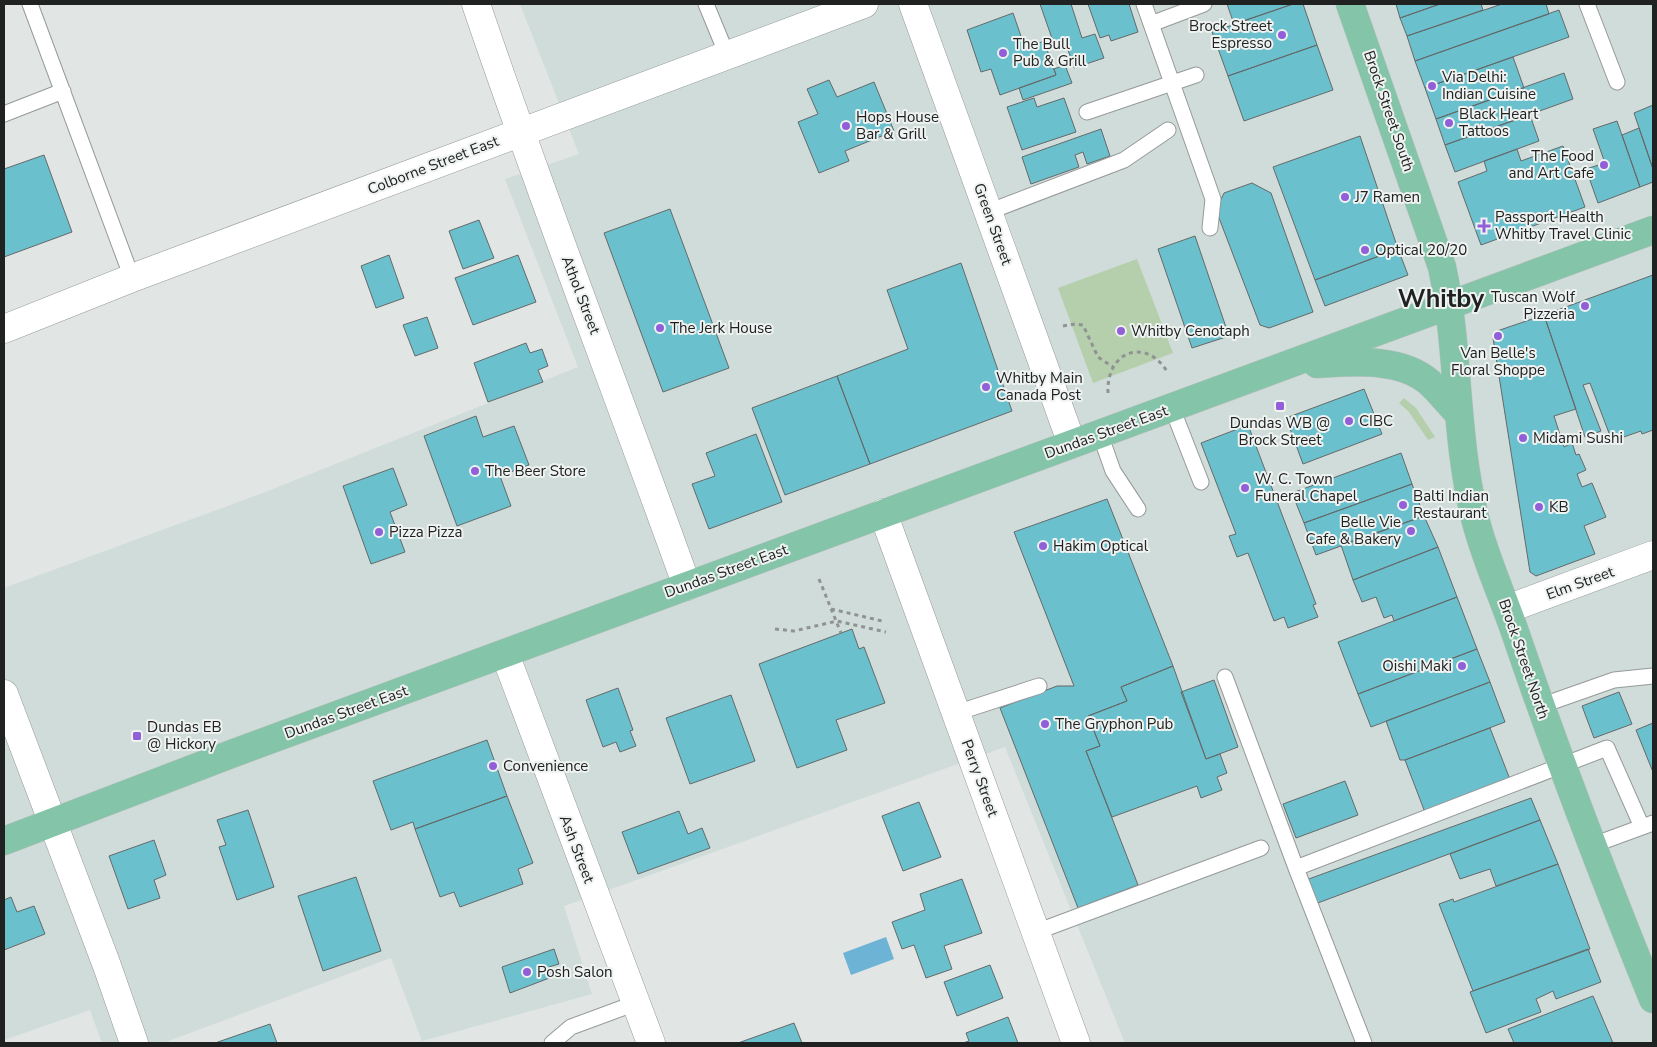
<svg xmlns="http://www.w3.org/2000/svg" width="1657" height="1047" font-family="'Nunito Sans',sans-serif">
	<rect width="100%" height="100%" fill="#e1e5e4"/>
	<path fill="#cfdcda" d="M520 4H1653V1043H1125L1005 747 564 906 592 994 422 1041 391 958 163 1043H102L90 1010 4 1040V588L263 493 578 367 505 179 579 154Z"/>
	<path fill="#b5cfac" d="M1137 259 1173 353 1093 383 1058 288Z
		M1404 398 1416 408 1435 437 1428 440 1409 412 1399 403Z"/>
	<path fill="#6db3d5" d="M886 937 894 959 851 975 843 953Z"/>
	<path fill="#6ac1cd" stroke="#656969" d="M1040 4H1071L1082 38 1095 34 1104 58 1074 68 1066 44 1055 47Z
		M1088 4H1129L1138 32 1111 41 1109 35 1100 38Z
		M1227 4H1293L1234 24Z
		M1293 4H1303L1317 45 1228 76 1212 32Z
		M1396 4H1440L1400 18Z
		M1440 4H1481L1483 10 1407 36 1400 18Z
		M1502 4H1546L1549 14 1415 61 1407 36Z
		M1559 10 1569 37 1425 88 1415 61Z
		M1013 13 1025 48 1044 41 1056 75 1000 95 991 69 981 72 967 30Z
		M1317 45 1333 90 1244 121 1228 76Z
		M1513 57 1524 88 1436 119 1425 88Z
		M1065 65 1072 83 1023 100 1019 88 1056 75 1054 69Z
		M1564 73 1573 99 1445 145 1436 119Z
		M829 80 837 97 874 82 894 131 845 151 849 161 819 173 798 122 818 114 807 89Z
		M1034 98 1037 107 1064 98 1076 132 1022 150 1007 107Z
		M1653 105V169L1634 113Z
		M1530 115 1539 141 1455 172 1445 145Z
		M1617 121 1640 187 1598 203 1586 169 1605 163 1593 129Z
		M1639 128 1653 169V182L1640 187 1622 135Z
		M1101 129 1110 156 1087 164 1083 152 1075 155 1079 167 1031 184 1022 157Z
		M1360 136 1398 249 1315 280 1273 167Z
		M1563 146 1585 207 1481 245 1458 182 1487 171 1484 161 1517 149 1521 161Z
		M44 155 72 232 4 257V169Z
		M1252 183 1271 193 1313 312 1269 328 1260 325 1216 210 1224 193Z
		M670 209 729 368 663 392 604 233Z
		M479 220 494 258 463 269 449 231Z
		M1195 236 1229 336 1192 348 1158 249Z
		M1398 249 1408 275 1325 306 1315 280Z
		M389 255 404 298 376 308 361 266Z
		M518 255 536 302 473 325 455 278Z
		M961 263 1012 411 870 464 837 376 908 349 887 290Z
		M1653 275V430L1642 434 1641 431 1612 441 1590 383 1583 385 1601 431 1585 437 1544 315Z
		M1544 315 1576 409 1554 416 1564 447 1572 443 1576 455 1579 454 1586 470 1577 474 1582 487 1592 483 1606 517 1584 526 1595 554 1536 576 1530 572 1493 338 1497 331Z
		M427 317 438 348 415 356 403 325Z
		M526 343 530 353 542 349 548 366 538 370 543 382 488 402 474 363Z
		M837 376 870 464 785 495 752 408Z
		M1364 389 1382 434 1303 464 1286 418Z
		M476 416 483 437 514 426 529 465 500 476 511 506 457 526 424 436Z
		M1248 425 1316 604 1313 605 1318 617 1288 628 1284 617 1274 621 1248 553 1237 557 1229 536 1236 534 1201 443Z
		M756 434 782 502 709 529 692 484 715 476 706 453Z
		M1401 453 1412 484 1304 523 1292 493Z
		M393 468 407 505 390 512 405 552 371 564 343 486Z
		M1412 484 1424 516 1316 555 1304 523Z
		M1107 499 1173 666 1121 687 1127 701 1088 716 1100 746 1086 751 1138 885 1078 908 1000 708 1057 686H1074L1014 532Z
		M1424 516 1438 547 1353 580 1341 545Z
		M1438 547 1457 597 1394 621 1392 615 1384 618 1376 597 1362 602 1353 580Z
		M1457 597 1477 649 1358 694 1338 642Z
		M852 629 859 649 864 647 885 703 836 720 847 750 797 768 759 664Z
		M1477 649 1490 682 1371 727 1358 694Z
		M1173 666 1206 759 1220 754 1227 773 1217 777 1222 790 1201 798 1197 786 1112 817 1086 751 1100 746 1088 716 1127 701 1121 687Z
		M1214 680 1238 747 1206 759 1181 692Z
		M1490 682 1505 722 1405 760H1400L1386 721Z
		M618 688 633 730 630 731 636 746 620 752 616 742 603 747 586 700Z
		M1619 692 1632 724 1594 738 1582 706Z
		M731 695 755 761 690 784 666 718Z
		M1653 723V772L1636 730Z
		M1490 728 1511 782 1426 815 1405 760Z
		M487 740 507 796 415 829 413 822 391 830 373 781Z
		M1345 781 1358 815 1296 838 1283 804Z
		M507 796 533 863 518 869 523 884 460 907 454 892 440 897 415 829Z
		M1531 798 1540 820 1315 904 1306 880Z
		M919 802 941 857 903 871 882 816Z
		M248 810 274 887 237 900 219 847 226 845 217 820Z
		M679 811 688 834 702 828 710 848 638 874 622 832Z
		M1540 820 1558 864 1496 886 1490 869 1460 879 1450 854Z
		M154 840 166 875 154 880 160 898 128 909 109 856Z
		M1558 864 1590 949 1473 991 1439 904 1453 899 1454 902Z
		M356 877 381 951 323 971 298 896Z
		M962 879 982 933 944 946 952 969 926 978 914 945 902 949 892 922 925 910 920 894Z
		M11 897 17 912 34 906 45 934 4 950V900Z
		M554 949 559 964 549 967 552 977 510 993 502 967Z
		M1588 949 1601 982 1556 999 1553 991 1536 999 1541 1012 1486 1033 1470 992Z
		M990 965 1003 998 957 1016 944 982Z
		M1593 996 1613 1043H1514L1508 1029Z
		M1008 1017 1018 1043H963L969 1041 966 1033Z
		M794 1023 802 1043H738Z
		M270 1024 277 1043H215Z"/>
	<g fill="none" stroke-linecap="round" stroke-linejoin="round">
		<g stroke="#969999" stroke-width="17">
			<path id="service" d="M30 4 132 278
				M706 4 727 55
				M1144 4 1213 199 1210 228
				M1587 4 1617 82
				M1151 24 1204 4
				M1087 112 1196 75
				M4 114 63 91
				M988 212 1124 160 1168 130
				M1172 408 1201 482
				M1100 434 1113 471 1138 509
				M1225 677 1296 868 1364 1043
				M1540 706 1614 680 1653 676
				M956 713 1039 686
				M1593 845 1653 823
				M1296 868 1607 748 1642 827
				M1036 932 1261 848
				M552 1043 571 1027 636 1003"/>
		</g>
		<g stroke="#969999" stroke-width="29">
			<path id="minor" d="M476 4C542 199 617 391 687 586
				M913 4 1072 444
				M4 329 132 278 864 4
				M883 513 1076 1043
				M1507 609 1653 555
				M505 654 651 1043
				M4 694 106 963 134 1043"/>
		</g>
		<g stroke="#c1c1c1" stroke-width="29">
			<path id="primary" d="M1350 4 1442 267C1460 351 1454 438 1476 522 1486 560 1503 597 1516 635 1558 758 1604 878 1653 999
				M1317 364C1352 362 1399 357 1429 382 1439 391 1448 403 1458 413
				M4 841 234 753 1653 230"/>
		</g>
		<path stroke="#909392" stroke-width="3" stroke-dasharray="4 4" stroke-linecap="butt" d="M1063 326 1075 324 1083 325 1098 357 1113 367
			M1108 393C1106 351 1146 336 1168 373
			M819 579 841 633
			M831 609 882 621
			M775 629 794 631 837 621 886 632"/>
		<use href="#service" stroke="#fff" stroke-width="15"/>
		<use href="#minor" stroke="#fff" stroke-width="28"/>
		<use href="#primary" stroke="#84c4a9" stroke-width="28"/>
	</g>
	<g fill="#915fd8" stroke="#eef2f1" stroke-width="2">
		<circle cx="1282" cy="35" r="5"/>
		<circle cx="1003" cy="53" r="5"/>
		<circle cx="1432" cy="86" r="5"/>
		<circle cx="1449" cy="123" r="5"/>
		<circle cx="846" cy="126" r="5"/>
		<circle cx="1604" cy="165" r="5"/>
		<circle cx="1345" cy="197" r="5"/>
		<path d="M1481.5 218.5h5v5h5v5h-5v5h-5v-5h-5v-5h5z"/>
		<circle cx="1365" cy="250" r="5"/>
		<circle cx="1585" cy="306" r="5"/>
		<circle cx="660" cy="328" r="5"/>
		<circle cx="1121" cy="331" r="5"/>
		<circle cx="1498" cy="336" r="5"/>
		<circle cx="986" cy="387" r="5"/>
		<rect x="1275" y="401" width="10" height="10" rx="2.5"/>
		<circle cx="1349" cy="421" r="5"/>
		<circle cx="1523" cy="438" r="5"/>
		<circle cx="475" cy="471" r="5"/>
		<circle cx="1245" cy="488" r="5"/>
		<circle cx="1403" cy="505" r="5"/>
		<circle cx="1539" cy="507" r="5"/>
		<circle cx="1411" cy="531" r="5"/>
		<circle cx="379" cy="532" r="5"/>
		<circle cx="1043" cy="546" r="5"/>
		<circle cx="1462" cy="666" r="5"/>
		<circle cx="1045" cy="724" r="5"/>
		<rect x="132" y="731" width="10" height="10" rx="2.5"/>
		<circle cx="493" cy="766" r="5"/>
		<circle cx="527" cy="972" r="5"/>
	</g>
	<g text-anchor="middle" stroke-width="4" stroke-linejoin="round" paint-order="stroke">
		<g font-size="15" fill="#202121" stroke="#eef2f1" text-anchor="start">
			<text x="1272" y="31" text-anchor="end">Brock Street<tspan x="1272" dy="17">Espresso</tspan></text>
			<text x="1013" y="49">The Bull<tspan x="1013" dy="17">Pub &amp; Grill</tspan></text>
			<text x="1442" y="82">Via Delhi:<tspan x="1442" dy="17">Indian Cuisine</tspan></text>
			<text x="1459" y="119">Black Heart<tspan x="1459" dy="17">Tattoos</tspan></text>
			<text x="856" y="122">Hops House<tspan x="856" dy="17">Bar &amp; Grill</tspan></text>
			<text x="1594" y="161" text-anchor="end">The Food<tspan x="1594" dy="17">and Art Cafe</tspan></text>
			<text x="1355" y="202">J7 Ramen</text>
			<text x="1495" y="222">Passport Health<tspan x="1495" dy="17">Whitby Travel Clinic</tspan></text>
			<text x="1375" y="255">Optical 20/20</text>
			<text x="1575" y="302" text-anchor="end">Tuscan Wolf<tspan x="1575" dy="17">Pizzeria</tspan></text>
			<text x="670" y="333">The Jerk House</text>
			<text x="1131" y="336">Whitby Cenotaph</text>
			<text x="1498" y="358" text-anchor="middle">Van Belle's<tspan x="1498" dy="17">Floral Shoppe</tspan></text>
			<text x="996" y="383">Whitby Main<tspan x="996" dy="17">Canada Post</tspan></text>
			<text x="1359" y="426">CIBC</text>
			<text x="1280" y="428" text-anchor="middle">Dundas WB @<tspan x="1280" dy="17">Brock Street</tspan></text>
			<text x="1533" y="443">Midami Sushi</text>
			<text x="485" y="476">The Beer Store</text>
			<text x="1255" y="484">W. C. Town<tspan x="1255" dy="17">Funeral Chapel</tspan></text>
			<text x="1413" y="501">Balti Indian<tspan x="1413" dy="17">Restaurant</tspan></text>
			<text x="1549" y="512">KB</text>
			<text x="1401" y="527" text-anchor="end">Belle Vie<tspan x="1401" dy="17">Cafe &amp; Bakery</tspan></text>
			<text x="389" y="537">Pizza Pizza</text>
			<text x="1053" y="551">Hakim Optical</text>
			<text x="1452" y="671" text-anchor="end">Oishi Maki</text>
			<text x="1055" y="729">The Gryphon Pub</text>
			<text x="147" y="732">Dundas EB<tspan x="147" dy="17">@ Hickory</tspan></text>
			<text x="503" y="771">Convenience</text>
			<text x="537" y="977">Posh Salon</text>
		</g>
		<g font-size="15" fill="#202121" stroke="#eef2f1">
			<text transform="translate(1389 111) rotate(71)" y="5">Brock Street South</text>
			<text transform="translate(433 165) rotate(-21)" y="5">Colborne Street East</text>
			<text transform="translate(993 224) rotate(70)" y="5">Green Street</text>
			<text transform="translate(581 295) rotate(69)" y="5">Athol Street</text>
			<text transform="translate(1106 432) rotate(-20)" y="5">Dundas Street East</text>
			<text transform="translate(726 571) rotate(-20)" y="5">Dundas Street East</text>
			<text transform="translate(1580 583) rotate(-20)" y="5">Elm Street</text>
			<text transform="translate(1524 659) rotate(71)" y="5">Brock Street North</text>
			<text transform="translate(346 712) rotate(-20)" y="5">Dundas Street East</text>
			<text transform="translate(980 778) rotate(70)" y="5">Perry Street</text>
			<text transform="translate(577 849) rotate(69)" y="5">Ash Street</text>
		</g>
		<g font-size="25" font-weight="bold" fill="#202121" stroke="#eef2f1">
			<text x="1441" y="307">Whitby</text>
		</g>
	</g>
	<rect width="1657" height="1047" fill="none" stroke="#202121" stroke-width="10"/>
</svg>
